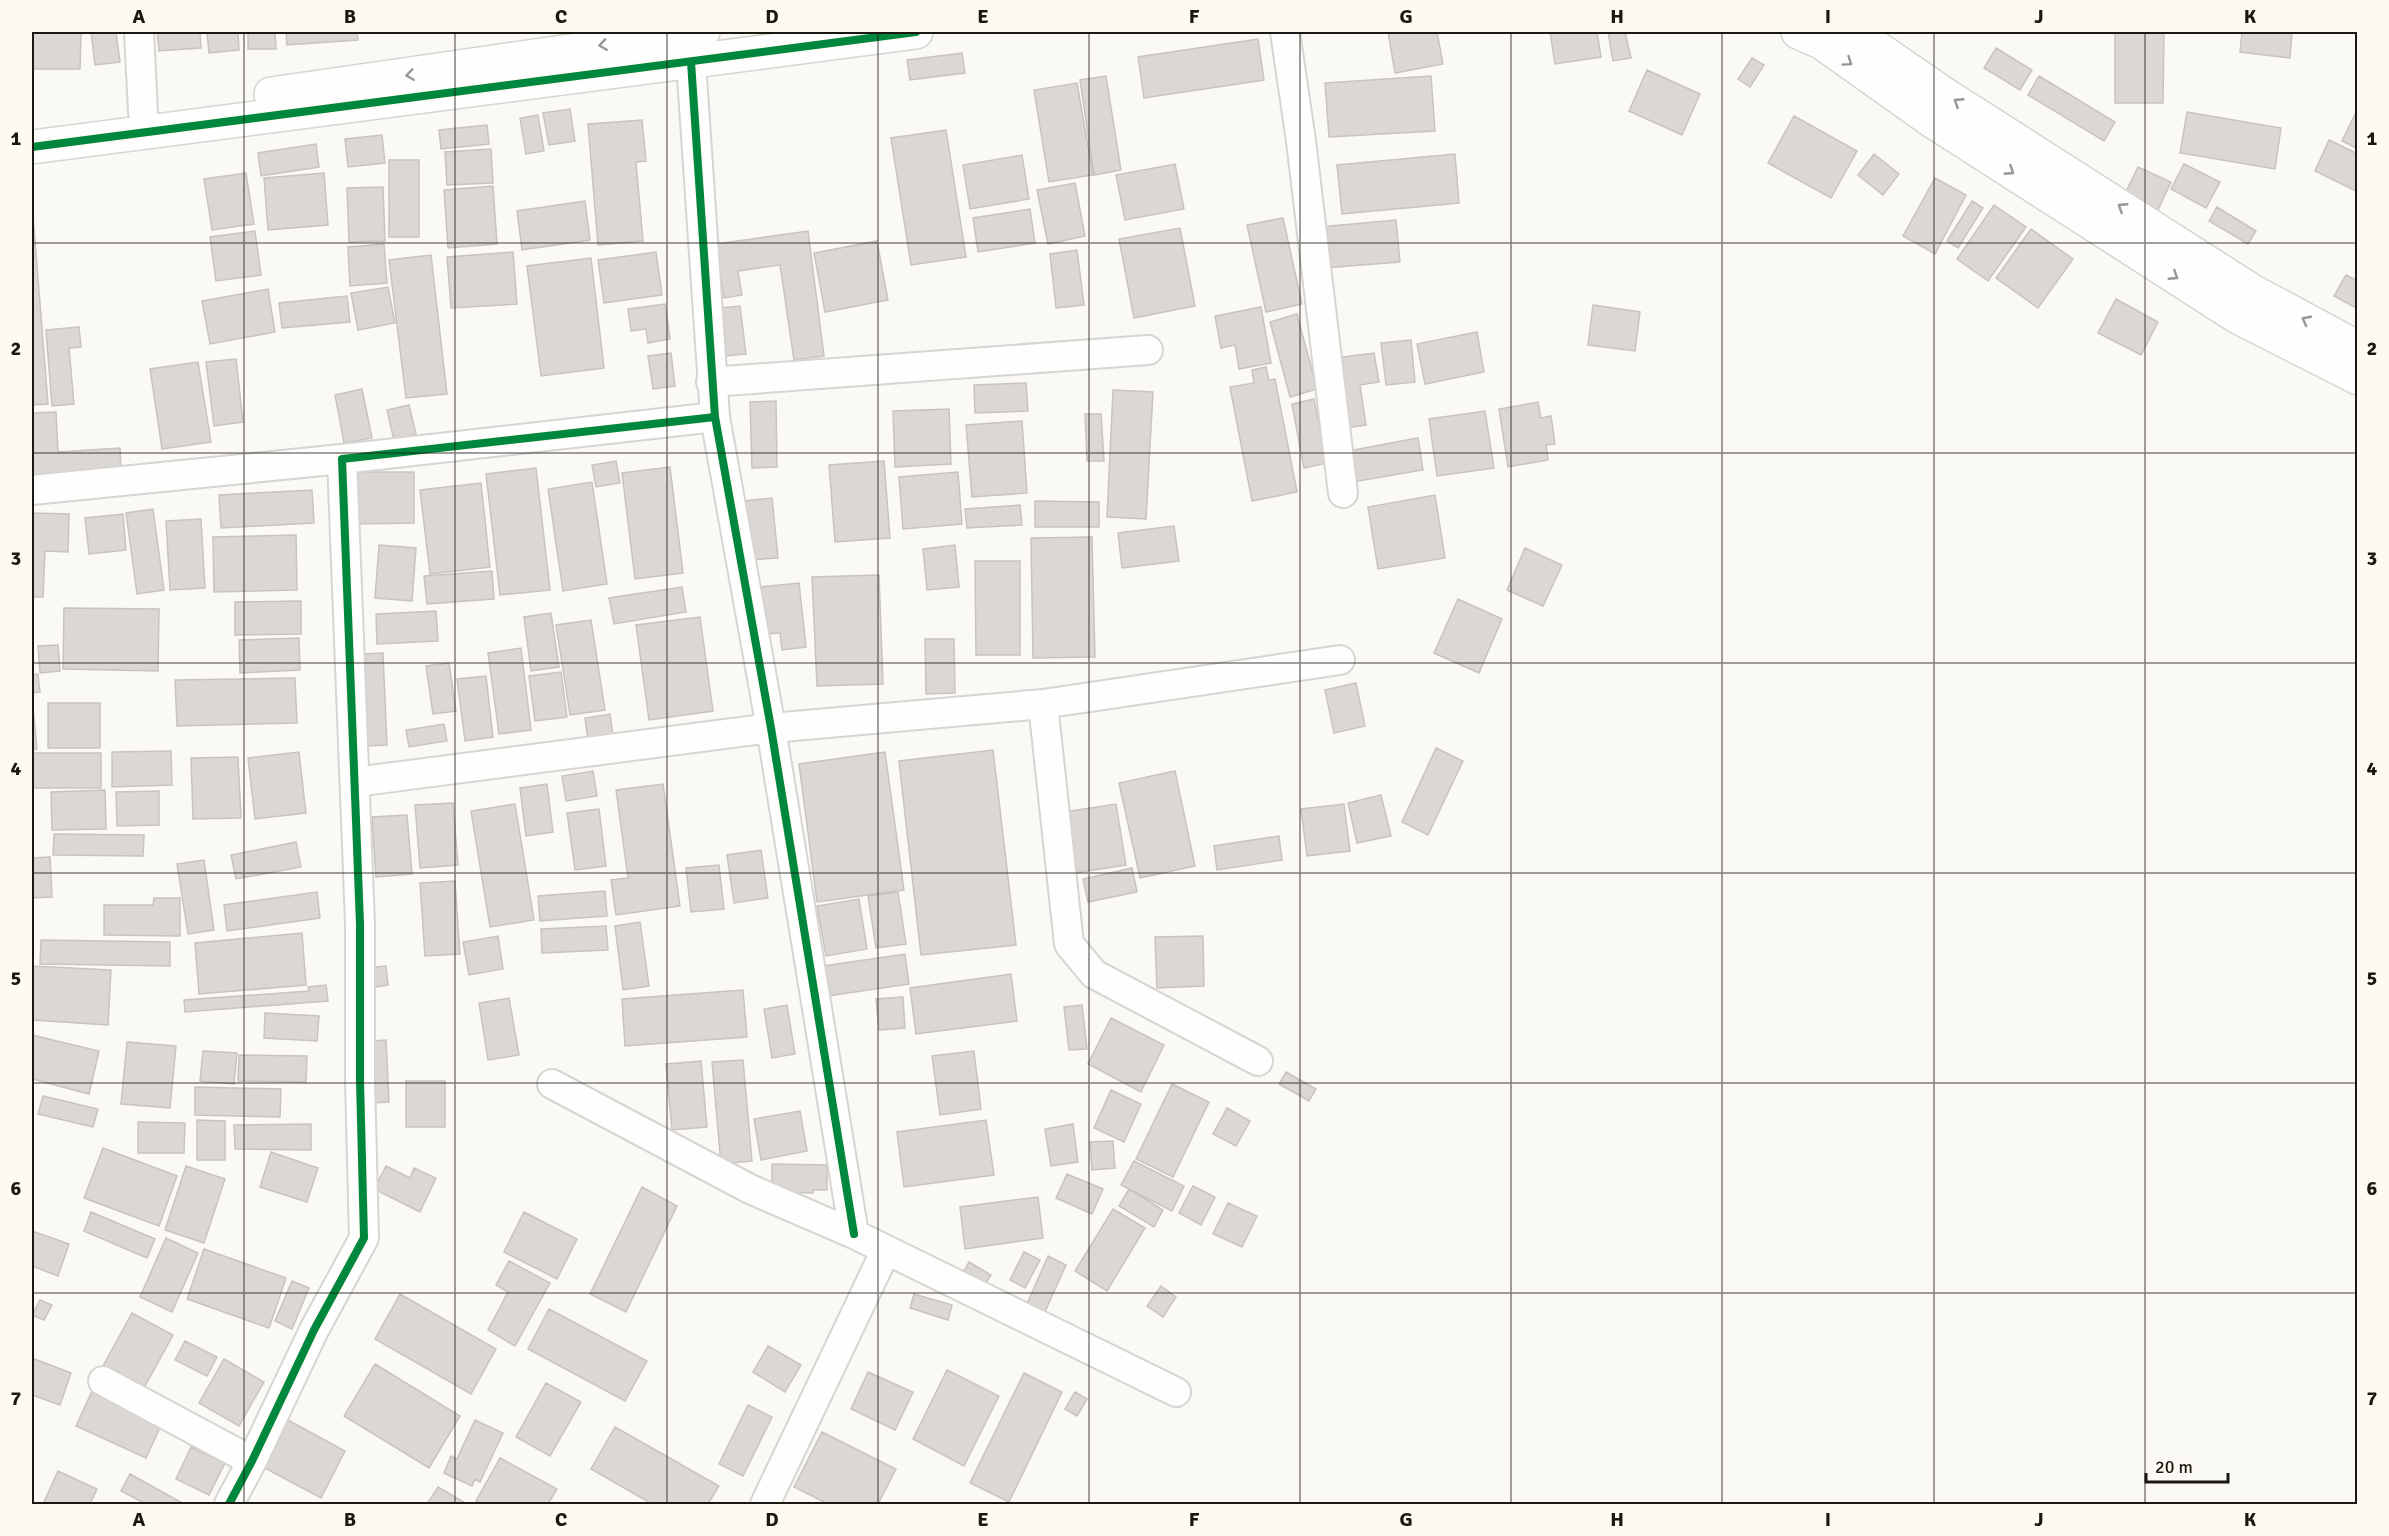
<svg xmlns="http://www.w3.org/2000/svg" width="2389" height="1536" font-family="Signika,sans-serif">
	<rect width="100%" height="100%" fill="#fbf9f6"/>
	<path fill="#dcd6d4" stroke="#c8c3c1" stroke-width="1.5" d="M32 32H81L80 69H32Z
		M91 32H116L120 62 95 65Z
		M157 32H200L201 48 159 51Z
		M207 32H238L239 50 209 53Z
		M248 32H275L276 49H248Z
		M286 32H357L358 40 287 45Z
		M1388 32H1437L1443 64 1395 73Z
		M1550 32H1597L1601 57 1555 64Z
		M1608 32H1625L1631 58 1613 61Z
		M2115 32H2164L2163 103H2115Z
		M2242 32H2292L2290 58 2240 52Z
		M1258 39 1264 80 1144 98 1138 57Z
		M1996 48 2032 70 2020 90 1984 68Z
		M962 53 965 73 910 80 907 60Z
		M1752 58 1764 65 1750 87 1738 79Z
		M1647 70 1700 94 1682 135 1629 111Z
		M1106 76 1121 170 1094 175 1080 80Z
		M1431 76 1435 131 1329 137 1325 83Z
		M2039 76 2115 122 2104 141 2028 95Z
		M1077 83 1093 175 1049 182 1034 90Z
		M2358 108V149L2342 141Z
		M570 109 575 141 549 145 543 113Z
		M2187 112 2281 128 2275 169 2180 153Z
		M538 115 544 151 526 154 520 118Z
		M1794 116 1857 151 1831 198 1768 163Z
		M642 120 646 161 636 162 643 241 598 245 588 124Z
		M487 125 489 144 441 149 439 130Z
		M946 130 966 257 911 265 891 138Z
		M382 135 385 163 348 167 345 139Z
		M2329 140 2358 154V192L2315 171Z
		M316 144 319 167 261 176 258 153Z
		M491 149 493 183 447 185 445 152Z
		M1455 154 1459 203 1342 214 1337 165Z
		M1874 154 1899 174 1883 195 1858 175Z
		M1022 155 1029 199 970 209 963 165Z
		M389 160H419V237H389Z
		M1175 164 1184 209 1125 220 1116 175Z
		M2184 164 2220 182 2206 208 2171 189Z
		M2138 167 2171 182 2158 210 2125 194Z
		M246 173 254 224 212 230 204 179Z
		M324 173 328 225 268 230 264 178Z
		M1935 178 1966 195 1935 254 1903 236Z
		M1075 183 1085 236 1048 244 1037 190Z
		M493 186 497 244 448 248 444 190Z
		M383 187 385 241 349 242 347 188Z
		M585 201 590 240 522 250 517 211Z
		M1972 201 1983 208 1958 248 1947 241Z
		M32 203 48 404 32 405Z
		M1994 205 2026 227 1988 281 1957 259Z
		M2217 207 2256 231 2248 244 2209 221Z
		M1030 209 1035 243 978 252 973 218Z
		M1283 218 1302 304 1266 312 1247 225Z
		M1396 220 1400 262 1324 268 1320 227Z
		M1180 228 1195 306 1134 318 1119 239Z
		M2031 229 2073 259 2038 308 1996 278Z
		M255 231 261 275 216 281 210 237Z
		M808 231 824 356 794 360 780 265 738 271 742 295 724 298 716 244Z
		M877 241 888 300 825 312 814 253Z
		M384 244 387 283 350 286 348 247Z
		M1077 250 1084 305 1056 308 1050 254Z
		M513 252 517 304 451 308 447 257Z
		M656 252 662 295 604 303 598 260Z
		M431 255 447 394 406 398 389 260Z
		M591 258 604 368 541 376 527 266Z
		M2346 275 2358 281V309L2334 296Z
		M388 287 395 323 358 330 351 293Z
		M268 289 275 332 210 344 202 301Z
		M347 296 350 322 282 328 279 303Z
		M2116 299 2158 322 2141 355 2098 333Z
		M665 304 670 339 648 343 646 329 631 331 628 309Z
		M1593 305 1640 312 1635 351 1588 345Z
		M740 306 746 354 725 356 720 308Z
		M1261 307 1271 363 1239 369 1235 345 1221 348 1215 316Z
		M1297 314 1317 389 1290 397 1270 322Z
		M79 327 81 347 69 348 74 404 52 406 46 330Z
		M1477 332 1484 372 1425 384 1417 344Z
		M1411 340 1415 382 1386 385 1381 343Z
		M671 353 675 386 653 389 648 356Z
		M1374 353 1379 382 1360 385 1366 425 1345 428 1335 358Z
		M236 359 243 422 214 426 206 362Z
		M198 362 211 442 162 449 150 369Z
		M1266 367 1269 380 1275 379 1297 492 1252 501 1230 387 1254 383 1252 370Z
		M1026 383 1028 411 975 413 974 385Z
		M362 389 372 438 344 443 335 395Z
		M1113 390 1153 392 1146 519 1107 517Z
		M1314 399 1327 463 1304 468 1292 404Z
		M776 401 777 467 752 468 750 402Z
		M1538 402 1541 418 1551 416 1555 444 1546 445 1548 460 1508 467 1499 409Z
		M409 405 416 434 394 440 387 410Z
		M949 409 951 464 895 467 893 411Z
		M1485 411 1494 468 1437 476 1429 419Z
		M56 412 58 452 120 448 121 471 32 477V413Z
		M1085 414H1101L1104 461H1087Z
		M1022 421 1027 493 972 497 966 425Z
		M1418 438 1423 470 1353 482 1348 451Z
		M616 461 620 483 596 487 592 465Z
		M884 461 890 538 835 542 829 465Z
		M670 467 683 573 635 579 622 473Z
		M536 468 550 590 500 595 486 474Z
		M356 472H414V523L356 524Z
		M958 472 962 524 903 529 899 477Z
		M592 482 607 584 563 591 548 489Z
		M481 483 490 567 430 574 420 490Z
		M312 490 314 523 221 528 219 495Z
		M1435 495 1445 558 1378 569 1368 507Z
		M772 498 778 558 748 560 743 501Z
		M1035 501 1099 502V527H1035Z
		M1020 505 1022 525 967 528 965 509Z
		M153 509 164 590 137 594 126 513Z
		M32 513 69 514 68 552 45 551 43 597H32Z
		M123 514 126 550 89 554 85 518Z
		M201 519 205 588 170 590 166 521Z
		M1174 526 1179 561 1122 568 1118 533Z
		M296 535 297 590 214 592 213 537Z
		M1092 537 1095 657 1033 658 1031 538Z
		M379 545 416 548 412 601 375 598Z
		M955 545 959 587 927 590 923 549Z
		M1525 548 1562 565 1543 606 1507 590Z
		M975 561H1020V655H976Z
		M492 571 494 599 427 604 424 576Z
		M879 575 883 684 817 686 812 577Z
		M799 583 806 647 782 650 780 633 765 634 760 587Z
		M682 587 686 612 614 624 609 598Z
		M1458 599 1502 619 1479 673 1434 653Z
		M301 601V634L235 635V602Z
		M64 608 159 609 158 671 63 669Z
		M436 611 438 641 377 644 376 614Z
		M551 613 559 667 531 671 524 617Z
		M700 617 713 711 649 720 636 625Z
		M591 620 605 710 570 715 556 625Z
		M299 638 300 670 240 673 239 640Z
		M925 639H954L955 693 926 694Z
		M58 645 60 671 40 673 38 646Z
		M521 648 531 730 499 734 488 653Z
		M383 653 387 745 367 746 363 654Z
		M449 663 456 711 433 714 426 666Z
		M561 672 567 717 535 721 529 676Z
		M38 674 40 692 32 693V675Z
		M486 676 493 737 465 741 457 679Z
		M295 678 297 723 177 726 175 680Z
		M1356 683 1365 726 1334 733 1325 690Z
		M48 703H100V748H48Z
		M33 707 37 749 32 750V708Z
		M610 714 613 736 588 740 585 718Z
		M444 724 447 741 409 747 406 730Z
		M1436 748 1463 761 1428 835 1402 822Z
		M993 750 1016 945 921 955 899 761Z
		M171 751 172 785 112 787V752Z
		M299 752 306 813 255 819 248 758Z
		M885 752 904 890 817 902 799 764Z
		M32 753H101V788H32Z
		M238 757 241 818 193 819 191 758Z
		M593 771 597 796 566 801 562 776Z
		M1175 771 1195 866 1140 878 1119 783Z
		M547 784 553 832 526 836 520 788Z
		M663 784 680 906 616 915 611 880 628 878 616 790Z
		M105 790 106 829 52 830 51 792Z
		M159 791V825L117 826 116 792Z
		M1381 795 1391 836 1357 843 1348 803Z
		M453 803 458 865 420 868 415 805Z
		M515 804 534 920 490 927 471 811Z
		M1116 804 1126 865 1068 874 1058 813Z
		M1344 804 1350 851 1307 856 1301 809Z
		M599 809 606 866 575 870 567 813Z
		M407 815 412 874 376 877 372 817Z
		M54 834 144 835 143 856 53 855Z
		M1279 836 1282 860 1217 870 1214 846Z
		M296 842 301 867 236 879 231 855Z
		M761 850 768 898 734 903 727 855Z
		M50 857 52 897 32 898V858Z
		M204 860 214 930 188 934 177 864Z
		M719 865 724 909 691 912 686 868Z
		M1132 868 1137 892 1088 902 1083 879Z
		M455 881 460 954 425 956 420 883Z
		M605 891 607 916 540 921 538 896Z
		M317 892 320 918 227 931 224 905Z
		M898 892 906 944 876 948 868 896Z
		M154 898H180V936L104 935V905H153Z
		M859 899 867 949 826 956 817 906Z
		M640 922 649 986 623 990 615 926Z
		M606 926 608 950 542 953 541 929Z
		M302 933 306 985 199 994 195 943Z
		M498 936 503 969 469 975 463 942Z
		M1203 936 1204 986 1157 988 1155 937Z
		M41 940 170 942V966L40 964Z
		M905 954 909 984 828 996 824 966Z
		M32 966 111 970 108 1025 32 1020Z
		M386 966 388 985 369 988 366 968Z
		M1011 974 1017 1021 916 1034 910 988Z
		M326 985 328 1001 185 1012 184 1000 309 991 308 987Z
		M743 990 747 1037 625 1046 622 999Z
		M903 997 905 1028 879 1030 876 999Z
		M509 998 519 1055 488 1060 479 1003Z
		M787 1005 795 1054 772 1058 764 1009Z
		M1082 1005 1087 1049 1069 1050 1064 1007Z
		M265 1013 319 1016 317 1041 264 1038Z
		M1111 1018 1164 1045 1141 1092 1088 1064Z
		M32 1035 99 1051 89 1094 32 1079Z
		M386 1040 389 1102 374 1103 372 1041Z
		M127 1042 176 1046 170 1108 121 1104Z
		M203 1051 237 1053 234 1084 200 1081Z
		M974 1051 981 1109 940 1115 932 1056Z
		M239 1055 307 1056 306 1082 238 1081Z
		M743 1060 752 1161 721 1164 712 1062Z
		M701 1061 707 1127 672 1130 666 1064Z
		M1286 1072 1316 1089 1309 1101 1279 1084Z
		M406 1081H445V1127H406Z
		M1172 1084 1209 1102 1173 1177 1136 1159Z
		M195 1087 281 1089 280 1117 195 1115Z
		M1111 1090 1141 1104 1124 1142 1094 1128Z
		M43 1096 98 1109 93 1127 38 1114Z
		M1227 1108 1250 1121 1236 1146 1213 1134Z
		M800 1111 807 1151 761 1160 754 1119Z
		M197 1120 225 1121V1160H197Z
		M986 1120 994 1175 904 1187 897 1132Z
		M138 1122 185 1123 184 1153H138Z
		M311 1124V1150L235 1149 234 1125Z
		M1073 1124 1078 1162 1051 1166 1045 1129Z
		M1113 1141 1115 1168 1092 1170 1090 1142Z
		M103 1148 177 1176 159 1226 84 1198Z
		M271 1152 318 1168 307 1202 260 1187Z
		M1134 1161 1184 1186 1172 1211 1121 1185Z
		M772 1164 827 1165V1190H813V1193L772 1192Z
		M186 1166 225 1179 204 1243 165 1230Z
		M386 1166 410 1178 414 1168 436 1178 420 1212 374 1189Z
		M1067 1174 1103 1189 1092 1214 1056 1198Z
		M1193 1186 1215 1197 1201 1225 1179 1213Z
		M642 1187 677 1206 626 1312 590 1294Z
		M1129 1189 1163 1210 1154 1227 1119 1206Z
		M1038 1197 1043 1238 965 1249 960 1207Z
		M1228 1203 1257 1216 1242 1247 1213 1234Z
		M1113 1209 1145 1228 1107 1291 1075 1271Z
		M91 1212 155 1239 147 1258 84 1231Z
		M524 1212 577 1239 557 1279 504 1252Z
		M32 1231 69 1244 58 1276 32 1266Z
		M166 1238 198 1253 172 1312 140 1297Z
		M204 1249 286 1278 269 1328 187 1299Z
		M1024 1252 1040 1260 1025 1288 1010 1280Z
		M1048 1256 1066 1265 1044 1314 1026 1306Z
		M509 1261 550 1283 515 1346 488 1330 508 1292 496 1285Z
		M969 1262 991 1275 980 1292 959 1280Z
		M292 1281 309 1288 292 1329 275 1321Z
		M1161 1286 1176 1297 1163 1317 1147 1306Z
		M400 1294 496 1349 471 1394 375 1339Z
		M914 1294 952 1305 948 1320 910 1308Z
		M40 1300 52 1305 44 1320 32 1315Z
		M549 1309 647 1361 625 1401 528 1349Z
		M132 1313 173 1335 144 1388 103 1366Z
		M185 1341 217 1357 207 1376 175 1360Z
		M768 1346 801 1365 785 1392 753 1372Z
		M32 1358 71 1373 60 1405 32 1395Z
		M224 1359 264 1382 239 1426 199 1403Z
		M375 1364 460 1416 429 1468 344 1416Z
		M947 1370 999 1396 964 1466 913 1439Z
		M868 1372 913 1392 895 1430 851 1409Z
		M1024 1373 1062 1392 1009 1502 970 1483Z
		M546 1383 581 1402 550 1456 516 1437Z
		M93 1389 163 1421 146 1458 76 1426Z
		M1075 1392 1087 1399 1077 1416 1065 1409Z
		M748 1405 772 1417 743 1476 719 1464Z
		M286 1419 345 1451 321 1498 261 1466Z
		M475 1420 503 1433 480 1482 475 1479 472 1486 444 1473 451 1456 457 1459Z
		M615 1427 719 1486 708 1504H652L591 1469Z
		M822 1432 896 1469 878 1504H828L794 1487Z
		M191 1447 225 1463 209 1495 176 1479Z
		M500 1458 557 1489 548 1504H483L476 1501Z
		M58 1471 97 1489 90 1504H43Z
		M130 1474 184 1504H146L121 1491Z
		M438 1487 467 1504H427Z"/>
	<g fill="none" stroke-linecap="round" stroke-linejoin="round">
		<g stroke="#d7d5d0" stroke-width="32">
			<path id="minor" d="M139 32 143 112
				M1285 32 1301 141 1343 493
				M691 62 715 417 771 728 854 1234
				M711 382 1148 350
				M32 490 342 459
				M1043 704 1069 944 1094 974 1258 1061
				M355 782 771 728 1043 704 1340 660
				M552 1084 750 1189 854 1234 1176 1392
				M103 1381 252 1461
				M229 1504 252 1461 314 1330 364 1238 360 1081V924L342 459 715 417
				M765 1504 886 1250"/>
		</g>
		<g stroke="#d7d5d0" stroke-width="36">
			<path id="tertiary" d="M1798 32 1821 42 1931 120 2238 317 2358 378
				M1854 32 1947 96 2252 291 2358 348
				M271 94 703 32
				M32 147 916 32"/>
		</g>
		<use href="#minor" stroke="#fefefe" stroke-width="28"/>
		<use href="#tertiary" stroke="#fefefe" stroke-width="33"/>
		<g stroke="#fefaf3" stroke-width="11">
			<path id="cycleway" d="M691 62 715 417 771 728 854 1234
				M32 147 916 32
				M229 1504 252 1461 314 1330 364 1238 360 1081V924L342 459 715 417"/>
		</g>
		<use href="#cycleway" stroke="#00873e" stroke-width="8"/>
	</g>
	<defs><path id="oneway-chevron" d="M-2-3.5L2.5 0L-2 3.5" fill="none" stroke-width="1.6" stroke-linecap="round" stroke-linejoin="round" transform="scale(1.5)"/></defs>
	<g stroke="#989694">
		<use href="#oneway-chevron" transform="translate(603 45) rotate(172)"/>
		<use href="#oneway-chevron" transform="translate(1848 62) rotate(35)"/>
		<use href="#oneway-chevron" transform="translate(410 75) rotate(172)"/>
		<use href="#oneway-chevron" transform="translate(1958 102) rotate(-147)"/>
		<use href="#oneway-chevron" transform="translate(2010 171) rotate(33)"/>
		<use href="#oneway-chevron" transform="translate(2122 207) rotate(-147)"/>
		<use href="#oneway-chevron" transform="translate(2174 276) rotate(33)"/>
		<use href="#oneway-chevron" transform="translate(2306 320) rotate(-152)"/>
	</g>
	<path fill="none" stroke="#1b1812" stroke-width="1.5" stroke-opacity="0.55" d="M244 32V1504M455 32V1504M667 32V1504M878 32V1504M1089 32V1504M1300 32V1504M1511 32V1504M1722 32V1504M1934 32V1504M2145 32V1504M32 243H2358M32 453H2358M32 663H2358M32 873H2358M32 1083H2358M32 1293H2358"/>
	<rect width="2389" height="1536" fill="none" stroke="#fefaf3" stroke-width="66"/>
	<path d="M2146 1473v9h82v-9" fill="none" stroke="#1b1812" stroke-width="3"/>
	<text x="2155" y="1473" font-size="18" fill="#1b1812" stroke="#fefaf3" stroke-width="4.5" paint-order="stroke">20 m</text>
	<rect x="33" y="33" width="2323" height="1470" fill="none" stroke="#1b1812" stroke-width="2"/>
	<g font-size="20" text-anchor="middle" font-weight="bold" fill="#1b1812">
		<text x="139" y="23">A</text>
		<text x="350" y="23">B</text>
		<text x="561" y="23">C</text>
		<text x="772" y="23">D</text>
		<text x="983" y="23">E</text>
		<text x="1194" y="23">F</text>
		<text x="1406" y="23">G</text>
		<text x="1617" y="23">H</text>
		<text x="1828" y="23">I</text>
		<text x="2039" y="23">J</text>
		<text x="2250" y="23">K</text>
		<text x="16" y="145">1</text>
		<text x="2372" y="145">1</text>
		<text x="16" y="355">2</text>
		<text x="2372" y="355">2</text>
		<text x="16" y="565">3</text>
		<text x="2372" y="565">3</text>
		<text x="16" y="775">4</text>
		<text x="2372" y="775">4</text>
		<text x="16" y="985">5</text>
		<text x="2372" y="985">5</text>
		<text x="16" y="1195">6</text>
		<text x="2372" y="1195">6</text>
		<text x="16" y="1405">7</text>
		<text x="2372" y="1405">7</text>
		<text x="139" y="1526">A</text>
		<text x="350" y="1526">B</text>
		<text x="561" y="1526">C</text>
		<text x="772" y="1526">D</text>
		<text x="983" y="1526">E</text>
		<text x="1194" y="1526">F</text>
		<text x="1406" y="1526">G</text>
		<text x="1617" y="1526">H</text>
		<text x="1828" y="1526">I</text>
		<text x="2039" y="1526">J</text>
		<text x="2250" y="1526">K</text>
	</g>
</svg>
